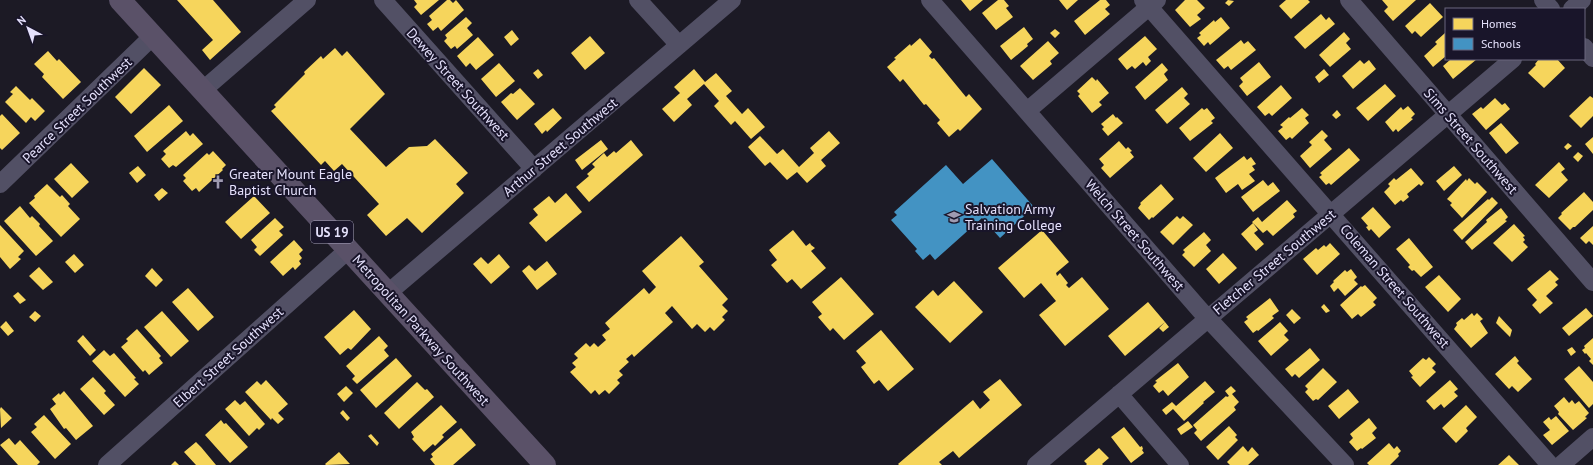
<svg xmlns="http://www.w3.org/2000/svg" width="1593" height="465" font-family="'PT Sans',sans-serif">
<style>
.homes{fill:#f6d55c}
.schools{fill:#4393c3}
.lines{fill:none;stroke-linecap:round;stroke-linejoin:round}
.minor{stroke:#525065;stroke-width:18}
.major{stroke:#5a5168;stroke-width:22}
.labels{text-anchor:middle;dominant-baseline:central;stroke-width:4;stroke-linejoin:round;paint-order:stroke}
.shield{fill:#19152a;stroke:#a8a4bd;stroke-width:1}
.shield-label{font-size:13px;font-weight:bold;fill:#e5e1fc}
.street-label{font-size:14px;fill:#e5e1fc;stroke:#19152a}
.poi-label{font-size:14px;fill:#e5e1fc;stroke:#19152a;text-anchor:start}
</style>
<rect width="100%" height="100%" fill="#1c1a25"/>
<path class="homes" d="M177 0H213L241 32 210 60 202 50 213 40Z
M414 0H439L421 15 414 7 417 4Z
M447 0H450L453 3 456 0 464 10 441 31 438 27 433 31 427 24 432 20 429 16Z
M961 0H983L970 11Z
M998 0H1004L1009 6 1006 8 1013 17 996 30 982 13Z
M1059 0H1078L1067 10Z
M1100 0H1106L1110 5 1105 9 1110 14 1085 35 1074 21Z
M1185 0H1197L1205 8 1197 15 1201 19 1190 27 1175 10Z
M1228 0 1234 1 1229 6 1225 3Z
M1286 0H1308L1310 2 1291 19 1279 6Z
M1382 0H1416L1393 21 1384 11 1388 7Z
M1430 3 1443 17 1421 37 1415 31 1412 34 1405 26Z
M1321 14 1326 20 1329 17 1335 24 1305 49 1294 37Z
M466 17 472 23 467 28 473 35 457 49 455 46 451 49 444 41 447 38 445 35Z
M1221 17 1230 28 1210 45 1208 42 1204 46 1197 38 1201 35 1199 33 1214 20 1215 22Z
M1024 27 1033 39 1027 44 1028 46 1011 60 1000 46Z
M1055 29 1060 33 1055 38 1050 33Z
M512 30 519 39 511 46 504 37Z
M1344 32 1350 39 1346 43 1351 49 1330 67 1319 55Z
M1445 33 1446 34V56L1433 67 1424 56 1437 44 1435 42Z
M590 36 605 53 585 70 571 53Z
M1145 36 1157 49 1148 57 1151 61 1146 66 1143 62 1135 69 1132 66 1127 70 1118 59Z
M478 37 494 55 476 70 470 63 466 67 457 56Z
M920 38 932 52 929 56 932 59 934 58 966 97 969 94 982 109 960 131 958 129 949 137 937 123 940 120 926 104 924 105 903 79 900 82 887 67 896 59 894 58 910 44 911 46Z
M1241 40 1244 44 1248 41 1256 50 1231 70 1228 66 1224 69 1216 60Z
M1048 41 1059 53 1050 61 1052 64 1033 80 1020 66Z
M335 48 342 56 347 51 385 94 350 129 386 167 409 147 427 146 435 139 468 173 456 184 464 193 422 233 407 218 386 236 367 215 379 204 342 164 334 171 325 161 321 165 271 111 276 107 274 105 305 74 304 72 321 56 323 59Z
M48 51 57 61 59 59 81 82 63 99 42 77 44 74 34 64Z
M1451 59H1477L1453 79 1443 66Z
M1539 59H1557L1565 68 1544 88 1528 73 1536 65 1535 64Z
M1360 60 1364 64 1369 60 1376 69 1353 89 1342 76Z
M1259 62 1271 77 1247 96 1239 86 1243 82 1240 78Z
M499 63 515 81 496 97 481 79Z
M1162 63 1168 70 1164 74 1168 80 1145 100 1135 87Z
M144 68 161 85 131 114 115 97Z
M538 69 543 75 538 79 533 73Z
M694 69 705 82 716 73 732 91 726 96 742 114 748 108 765 127 751 139 735 121 731 125 714 106 719 101 704 84 687 99 692 105 674 122 662 109 680 93 674 87Z
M1324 69 1329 75 1319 83 1315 77Z
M1092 77 1096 81 1097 79 1109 93 1099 102 1102 105 1092 113 1078 96 1080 94 1077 91Z
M1385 84 1396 96 1368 121 1356 108Z
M1281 85 1292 98 1272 116 1269 113 1265 116 1257 107Z
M16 86 30 100 32 98 45 111 35 121 31 117 26 123 5 102 13 94 10 92Z
M1182 87 1188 94 1184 98 1190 104 1167 124 1155 110Z
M520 88 535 104 517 120 501 102 511 93 513 94Z
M1590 96 1593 98V116L1581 128 1569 116Z
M1495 98 1502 105 1505 103 1510 109 1486 130 1472 114 1481 107 1483 109Z
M169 105 183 121 147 152 134 136Z
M1408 106 1415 114 1411 118 1413 119 1398 132 1396 129 1393 132 1385 122 1401 107 1403 110Z
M553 108 562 118 547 132 546 130 542 134 534 124Z
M1202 108 1204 110 1207 108 1215 118 1211 121 1213 123 1190 141 1179 128Z
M1302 108 1309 115 1305 118 1309 123 1292 139 1290 137 1286 140 1278 131 1283 127 1280 125 1289 117 1290 118Z
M1337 110 1341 115 1336 119 1332 115Z
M2 114 20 133 2 150 0 148V116Z
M1113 114 1116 118 1117 117 1123 123 1108 136 1102 129 1104 127 1101 124Z
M1501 123 1519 143 1506 154 1489 133Z
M1322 130 1328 136 1324 140 1332 149 1310 168 1300 156 1312 145 1309 142Z
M186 131 190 136 193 133 203 144 176 167 173 165 169 168 161 159 166 154 163 151Z
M829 131 840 143 821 160 826 166 807 183 797 172 787 180 770 162 765 166 748 147 760 136 777 154 783 149 799 167 814 153 810 148Z
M1220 133 1233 148 1206 172 1193 158Z
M1593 137V154L1585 144Z
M601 140 608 149 582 170 575 160Z
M631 140 643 155 589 202 576 187 589 176 587 174 595 167 592 164 604 153 607 157 614 151 616 153Z
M1119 141 1126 149 1128 147 1132 151 1130 152 1134 157 1110 178 1101 168 1104 165 1099 159Z
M1568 143 1572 146 1567 150 1564 147Z
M1349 148 1360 160 1331 185 1329 183 1326 185 1319 177 1322 175 1320 173Z
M213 151 226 165 222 169 223 170 199 192 196 188 192 191 183 181 186 178 183 175 207 153 209 155Z
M1578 152 1583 156 1578 162 1573 157Z
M1244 156 1247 160 1251 157 1256 164 1252 166 1255 170 1249 174 1255 181 1242 190 1238 184 1226 193 1215 178Z
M1559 162 1565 169 1561 172 1568 180 1549 198 1535 185Z
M71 163 89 182 72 198 54 179Z
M138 166 146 175 137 183 129 173Z
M1454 166 1462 175 1444 191 1436 181Z
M1411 168 1424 183 1421 186 1419 184 1407 194 1409 197 1403 202 1401 200 1395 205 1384 192 1390 186 1388 184 1394 178 1396 180Z
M1469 178 1475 184 1477 182 1487 192 1462 218 1450 205 1452 203 1447 199 1466 179 1467 181Z
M1263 180 1268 186 1273 182 1280 191 1253 212 1241 197Z
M47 184 60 197 62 195 70 204 68 206 80 219 61 237 29 203 35 198 34 196Z
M1161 184 1174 199 1153 218 1152 217 1149 220 1138 208 1141 204 1140 203Z
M162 188 168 193 159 201 154 195Z
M1584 192 1593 202V210L1575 227H1573L1570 230 1558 218 1562 214 1561 213Z
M566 193 582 212 546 242 529 223 538 215 533 209 549 196 555 203Z
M254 196 270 213 241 239 225 222Z
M1492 197 1498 203 1462 240 1453 230 1488 199 1489 200Z
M1287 200 1297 211 1293 214 1295 217 1273 236 1267 230 1263 233 1252 222 1258 217 1262 222Z
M20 206 30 218 32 216 40 224 39 226 53 241 36 256 4 221Z
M1373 207 1391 227 1379 238 1371 229 1369 231 1366 227 1368 226 1361 218Z
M1501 208 1508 217 1505 220 1507 221 1472 250 1465 242 1487 222 1486 220Z
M1177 216 1180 219 1183 216 1193 225 1173 245 1160 232Z
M275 218 284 227 279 231 283 235 260 256 254 250 257 247 251 240Z
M1253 223 1258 230 1254 233 1264 244 1256 251 1241 234Z
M1514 224 1525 236 1523 237 1525 240 1523 242 1528 247 1512 262 1493 243Z
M0 225 24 251 18 257 21 259 10 269 0 257Z
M1593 226V245L1589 241 1586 244 1580 238Z
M793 230 806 246 810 243 811 245 815 248 811 251 826 268 801 289 792 279 787 283 771 265 777 260 769 250Z
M1042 230 1069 262 1056 273 1057 276 1060 273 1068 283 1066 285 1069 288 1082 277 1109 309 1065 346 1039 315 1056 301 1041 283 1024 298 998 268Z
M1204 232 1211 240 1206 245 1211 251 1194 267 1182 255 1185 252 1183 250Z
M681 236 704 262 699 266 728 299 722 305 728 311 722 317 725 320 714 331 710 327 705 332 697 324 692 329 672 306 665 313 673 322 634 357 632 354 626 359 629 362 619 371 623 375 617 380 620 383 609 394 605 390 599 395 595 390 591 394 570 372 576 367 572 363 578 358 574 354 586 343 590 347 594 343 598 347 606 340 602 335 610 329 605 323 644 288 649 294 656 287 642 271Z
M1409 238 1433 267 1421 277 1414 270 1412 271 1408 267 1410 265 1396 249Z
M294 240 303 250 299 254 302 258 299 261 301 264 295 270 293 267 283 276 270 262Z
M1330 243 1340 254 1317 275 1303 259 1316 248 1318 250 1324 245 1326 247Z
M1223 253 1237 268 1219 284 1206 269Z
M74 254 84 265 75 273 65 262Z
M499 254 510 267 491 284 473 264 481 257 488 264Z
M547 261 557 274 537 290 522 271 529 265 535 271Z
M39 267 53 282 43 290 29 276Z
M152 268 163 280 156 287 145 276Z
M1351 269 1357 277 1354 280 1358 284 1345 296 1338 288 1334 292 1330 286 1334 282 1333 281 1345 270 1347 272Z
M1550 270 1559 279 1555 282 1558 285 1546 296 1553 303 1540 314 1532 305 1537 300 1527 289Z
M1439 275 1461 299 1448 312 1425 287Z
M841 277 874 314 844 340 833 328 830 331 818 317 822 314 812 302Z
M954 281 983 312 950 343 915 307 933 290 938 296Z
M1365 285 1377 298 1373 302 1376 305 1361 317 1358 314 1352 319 1340 305 1361 286 1362 287Z
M188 288 214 317 198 331 172 302Z
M18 292 26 300 20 304 13 296Z
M1270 298 1279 311 1272 316 1274 318 1258 331 1257 330 1253 333 1244 322 1248 319 1246 317Z
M1148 302 1165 322 1125 356 1108 336Z
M1324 304 1330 311 1326 313 1321 307Z
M1586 308 1593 316 1569 336 1562 328Z
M1292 309 1301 318 1294 324 1286 315Z
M354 310 371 329 351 350 348 348 340 355 324 337Z
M35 311 41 316 35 322 29 317Z
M162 311 189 341 171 357 144 327Z
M1472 313 1474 316 1477 313 1483 319 1480 321 1488 333 1471 348 1454 329 1457 325 1456 323 1462 318 1464 320Z
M1499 316 1512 330 1510 337 1496 323Z
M6 321 14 331 8 336 0 327Z
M1165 322 1169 327 1163 332 1159 328Z
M1280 322 1288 331 1284 335 1289 340 1271 356 1258 341Z
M137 329 161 356 159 358 163 363 149 375 145 370 143 372 121 347 128 341 126 339Z
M881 330 914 369 888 391 879 380 874 384 861 367 866 363 856 351Z
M83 335 96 350 90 356 77 341Z
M379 336 388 346 384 350 389 356 357 384 352 379 355 376 346 366Z
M1593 338V365L1589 361 1591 359 1586 353 1585 354 1582 350 1585 348 1584 346Z
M1572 347 1576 352 1571 356 1567 350Z
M1310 348 1320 360 1299 378 1295 374 1292 377 1285 369Z
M104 350 110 356 114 353 136 378 134 379 139 384 125 397 92 361Z
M1515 356 1519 361 1517 363 1532 379 1518 392 1512 386 1509 389 1495 374Z
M1429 357 1436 364 1432 368 1436 372 1420 387 1411 377 1413 376 1409 371 1423 358 1426 360Z
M396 358 412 376 376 408 360 390Z
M1178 363 1189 377 1168 396 1163 390 1159 393 1153 386 1157 382 1155 381Z
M1579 366 1593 382V404L1589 408 1564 379Z
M1323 368 1337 382 1318 400 1316 399 1313 401 1305 392 1308 389 1305 386Z
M93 377 106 391 104 393 115 405 104 415 80 389Z
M1000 379 1022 405 959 458 953 451 939 462 942 465H899L898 464 973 400 980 409 990 400 983 392Z
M266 380 288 404 278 413 284 419 278 424 272 418 271 420 245 392 257 381 261 385Z
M1450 380 1458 389 1454 392 1458 396 1444 408 1441 404 1434 410 1426 401Z
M1205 381 1215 392 1203 402 1204 403 1184 421 1173 409 1166 415 1162 410 1172 402 1176 406Z
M417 382 425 390 427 389 434 397 399 429 384 413Z
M346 386 353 393 344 402 337 394Z
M1231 386 1236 391 1232 394 1239 402 1234 407 1236 410 1201 441 1194 433 1197 430 1193 425 1226 396 1227 397 1229 396 1225 391Z
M1348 389 1359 402 1339 419 1328 406Z
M64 391 93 426 76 440 66 428 64 429 50 409 56 404 52 399 59 393 60 395Z
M1564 397 1569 403 1572 400 1575 404 1579 401 1589 413 1585 417 1587 418 1573 430 1558 414 1559 412 1554 406Z
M235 400 240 405 245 401 265 424 259 430 257 428 249 436 225 409Z
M441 405 457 422 442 435 444 437 435 446 433 444 424 452 412 439 414 437 411 432Z
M1466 405 1477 417 1466 428 1468 431 1456 443 1442 428Z
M1 407 12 418 1 428 0 409Z
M343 410 350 418 347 421 340 413Z
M44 415 71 444 55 459 31 432 37 427 34 424Z
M1556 416 1569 431 1552 445 1543 435 1550 430 1543 422 1549 417 1551 420Z
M1369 418 1377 428 1372 433 1376 438 1362 449 1361 448 1357 451 1349 442 1353 438 1350 434Z
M221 420 224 424 226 423 248 447 230 463 205 435Z
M1188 421 1193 427 1181 435 1177 429Z
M1229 426 1237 435 1235 437 1238 440 1218 460 1206 447Z
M1124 427 1140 447 1142 446 1143 449 1142 450 1144 453 1131 463 1111 437Z
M461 428 476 445 453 465H435L430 459 433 457 431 454Z
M371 434 379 443 377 446 368 436Z
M9 438 15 445 20 440 40 462 37 465H18L0 445Z
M196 442 201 447 216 465H196L184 452Z
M1389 443 1394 449 1397 446 1401 451 1398 454 1399 456 1390 465H1369L1367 463Z
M1243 446 1248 452 1252 447 1259 455 1248 465H1230L1227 462Z
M1099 448 1109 458 1102 464 1103 465H1086L1087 464 1084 461Z
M339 452 350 464 326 465 325 464Z
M1509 455 1519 465H1498Z
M175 461 179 465H171Z"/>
<path class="schools" d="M992 159 1034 207 1000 238 982 218 935 260 930 254 923 260 915 251 917 249 891 220 897 215 894 212 946 165 963 184Z"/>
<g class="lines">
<path class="minor" d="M383 0 534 169
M638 0 679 45
M930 0 1200 310 1345 465
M1143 0 1550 465
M1349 0 1593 282
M1543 0 1551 9
M1572 9 1582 0
M1584 47 1593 58
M203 90 307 0
M1027 111 1157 0
M0 184 153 36
M388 293 732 0
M1119 394 1180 465
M107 465 348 250
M1036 465 1513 59
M1561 465 1593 437"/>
<path class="major" d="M120 0 545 465"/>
</g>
<defs>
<g id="church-bare" transform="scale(1.08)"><path d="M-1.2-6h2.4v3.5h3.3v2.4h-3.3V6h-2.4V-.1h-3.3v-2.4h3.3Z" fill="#9f9bb1" stroke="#19152a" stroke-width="2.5" paint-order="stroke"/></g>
<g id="university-bare" transform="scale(1.08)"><path d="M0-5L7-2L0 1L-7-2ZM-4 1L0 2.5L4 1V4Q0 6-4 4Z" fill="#9f9bb1" stroke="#19152a" stroke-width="2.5" paint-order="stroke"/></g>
</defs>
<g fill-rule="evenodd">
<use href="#church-bare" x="218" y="182"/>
<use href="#university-bare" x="954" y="217"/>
</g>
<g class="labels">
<rect class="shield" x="311" y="221" width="42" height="22" rx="3"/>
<g class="shield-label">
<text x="332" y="232">US 19</text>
</g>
<g class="street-label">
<text transform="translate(458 84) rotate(48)">Dewey Street Southwest</text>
<text transform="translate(77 110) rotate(-44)">Pearce Street Southwest</text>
<text transform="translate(1471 141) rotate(49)">Sims Street Southwest</text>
<text transform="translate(560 147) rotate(-40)">Arthur Street Southwest</text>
<text transform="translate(1135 235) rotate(49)">Welch Street Southwest</text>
<text transform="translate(1274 262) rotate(-40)">Fletcher Street Southwest</text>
<text transform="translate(1395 286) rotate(49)">Coleman Street Southwest</text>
<text transform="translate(421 330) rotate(48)">Metropolitan Parkway Southwest</text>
<text transform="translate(228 357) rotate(-42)">Elbert Street Southwest</text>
</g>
<g class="poi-label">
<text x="229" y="174">Greater Mount Eagle<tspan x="229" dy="16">Baptist Church</tspan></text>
<text x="965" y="209">Salvation Army<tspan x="965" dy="16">Training College</tspan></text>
</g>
</g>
<rect x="1445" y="8" width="140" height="52" fill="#19152a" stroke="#6b677e"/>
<rect x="1453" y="18" width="20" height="12" fill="#f6d55c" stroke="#6b677e"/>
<text x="1481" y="28" font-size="12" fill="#e5e1fc">Homes</text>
<rect x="1453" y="38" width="20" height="12" fill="#4393c3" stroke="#6b677e"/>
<text x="1481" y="48" font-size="12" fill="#e5e1fc">Schools</text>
<g transform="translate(28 28) rotate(319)" stroke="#19152a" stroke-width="3" paint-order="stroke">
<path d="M0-3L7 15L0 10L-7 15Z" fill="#e5e1fc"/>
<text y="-6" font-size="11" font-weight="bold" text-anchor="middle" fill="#e5e1fc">N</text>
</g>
</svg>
